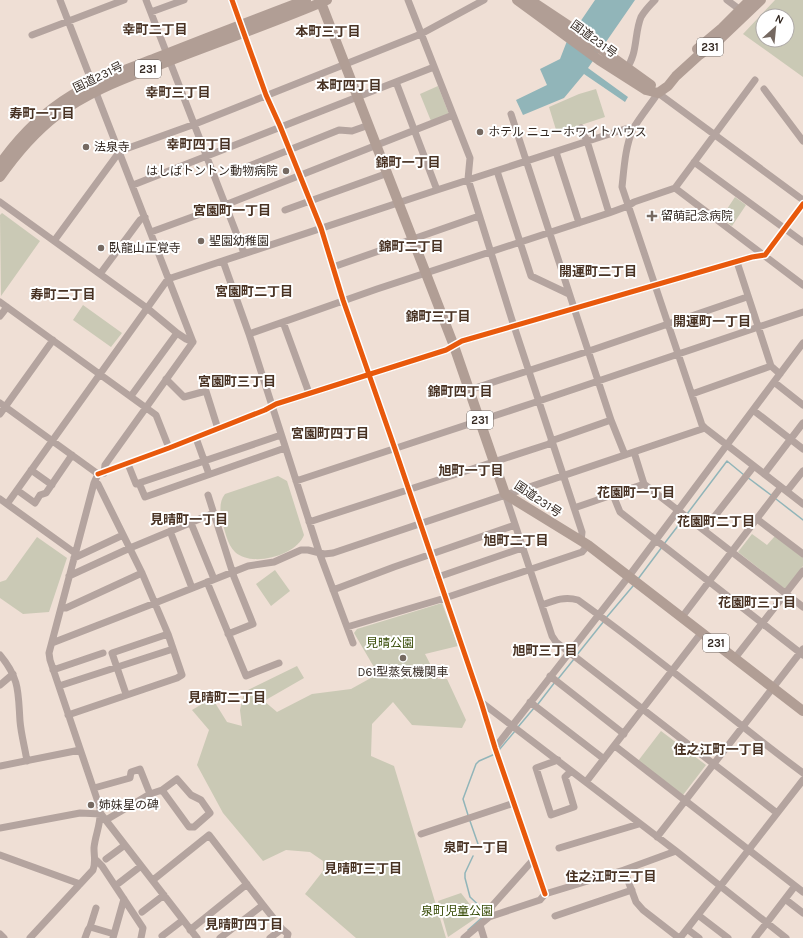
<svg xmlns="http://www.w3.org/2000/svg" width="803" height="938" font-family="Karla,'Noto Sans JP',sans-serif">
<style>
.green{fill:#cac9b5;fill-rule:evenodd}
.water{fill:#91b5b9}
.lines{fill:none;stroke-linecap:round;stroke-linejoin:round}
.stream{stroke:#91b5b9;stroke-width:1.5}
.minor{stroke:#b4a49f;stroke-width:7}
.highway{stroke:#b19e95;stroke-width:10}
.cycleway-casing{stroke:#fff;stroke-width:8}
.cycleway{stroke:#e8590c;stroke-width:5}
.poi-dot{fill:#756961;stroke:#fff;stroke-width:1.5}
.labels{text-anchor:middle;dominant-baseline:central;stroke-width:4;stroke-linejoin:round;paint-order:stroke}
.shield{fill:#fff;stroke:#716964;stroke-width:1}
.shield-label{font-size:11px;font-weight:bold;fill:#342922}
.street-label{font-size:12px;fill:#342922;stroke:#fff}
.poi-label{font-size:12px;fill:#342922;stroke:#fff;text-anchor:start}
.park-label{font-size:12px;fill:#364a05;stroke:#fff}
.neighbourhood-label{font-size:13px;font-weight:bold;fill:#483223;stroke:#fff}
</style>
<rect width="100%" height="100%" fill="#efdfd5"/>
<path class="green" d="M775 0H803V77L743 34ZM763 16H787V40H763Z
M438 86 449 114 431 121 420 94Z
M596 89 605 117 557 133 549 107 579 94Z
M735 197 746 205 732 226 721 218Z
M2 213 40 241 1 296 0 215Z
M83 305 122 333 111 347 73 320Z
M278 476 287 481 304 535C297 555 252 568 235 552 227 544 225 531 222 521 220 512 219 501 225 494Z
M752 534 767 545 775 536 803 558V566L785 589 738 552Z
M37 537 67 558 49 612 23 614 0 598V582L6 580Z
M275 570 290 591 271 606 256 584Z
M442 603 458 646 425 654 438 679H447L466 720 462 728 412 725 393 702 372 724 371 756 394 766 446 938H356L305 894 323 871V861L310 852 286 850 263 861 223 813 197 765 209 730 192 710 212 698 227 722 242 726 240 710 244 692 297 666 304 678 264 701 277 712 312 694 351 689 378 674 354 633 357 629Z
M661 731 706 765 683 795 638 761Z
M461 893 479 916 448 937 438 901Z"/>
<path class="water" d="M595 0H635L588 68 628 97 625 102 584 74 564 98 523 115 516 100 547 85 540 69 560 59 567 41Z"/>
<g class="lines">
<path class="stream" d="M747 477 771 495
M776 499 803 520
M687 514 727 461 744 475
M664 544 684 518
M638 579 662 547
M606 618 633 586
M576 656 604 621
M558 679 574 659
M538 704 555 682
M518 727 534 708
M499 750 515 731
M468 815 463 799 476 764 479 761 495 754
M470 821 478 844
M468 930 485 915 486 912 470 897 465 878V873L473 856"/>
<path class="minor" d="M60 0 193 342 105 465 104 473
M146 0 244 253
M232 0 266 95 280 126 321 228 343 300 395 449 481 702 495 748 545 894
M408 0 470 158 468 179 512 320 582 532 581 541
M727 0 743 12
M151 12 184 0
M32 35 124 0
M626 69C638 54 634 34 641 17 645 10 650 5 655 0
M396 82 437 190
M764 89 803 141
M511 114 576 314 611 420 625 455
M581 128 587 141 609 213
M556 152 579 223
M694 162 803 242
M244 168 339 130 352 131 369 125
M497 171 531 276 569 294
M133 185 434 67
M675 188 755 80
M803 200 658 93C650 105 640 117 633 129 625 147 624 169 622 187L702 425 705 428 803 504
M0 202 147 308 177 333 131 396
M285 210 388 173
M151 232 225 205 453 115
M54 241 120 151 195 124 421 34 484 0
M223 261 249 334 319 552 353 643
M737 262 771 366 780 374
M333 267 479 216
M100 274 140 220 145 217
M0 302 156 415 169 448
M0 316 7 307
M283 322 309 393
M177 333 186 339 193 342
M249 334 377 289 609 213 628 206 634 202 675 188 803 285
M166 379 184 397 206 391 218 429
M774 382 803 405
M469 390 589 351 747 297
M692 394 771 366
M0 403 98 474
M753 410 803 449
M0 414 53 340
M196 438 209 474
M551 441 611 420
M634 452 644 484 803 607
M128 464 136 484 281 435
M31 470 52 485
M98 474 169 448 265 410 276 404 446 350 462 341 752 257 765 255 803 204
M764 474 803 423
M296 481 533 403 803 312
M139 483 145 497 285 448
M17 490 35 503 40 495 46 493 72 455
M787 491 803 471
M505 494 552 636 556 642 777 813
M208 495 234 577 253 624 228 634
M613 495 620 512 803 655
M0 499 75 553
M7 504 168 279 437 190 625 129H633
M574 508 644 484
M757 519 803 554
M309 522 552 443
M191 523 214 579
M704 530 754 466
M170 531 192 588
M74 558 123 535
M69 576 130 548 214 513
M438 577 522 548
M207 582 246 676 279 663
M333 590 394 567 515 525
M542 605C555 600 565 596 578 600 655 655 727 716 803 773
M61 608H66L142 573
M682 617 781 487
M347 627 445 598 582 552 588 545
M52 643 155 603 248 566 274 562 301 550H308L324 554 333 553 705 428
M0 655C20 679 18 692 20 721 21 734 25 748 27 761
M735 658 803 571
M53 670 103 653
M550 676 624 734
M0 685 13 674
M59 686 173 649
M126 694 112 653 168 634
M481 702 676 851 786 938
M530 702 604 759
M68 715 177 678 182 675 168 634 142 573 98 484 94 483
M615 746 803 892
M495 748 629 576 803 343
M558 760 536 768 551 815 574 807 565 777 571 771
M0 766 80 750
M586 782 702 632
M94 788 130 778 131 772 140 769 150 794
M106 820 150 794 162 790 177 779 191 795 201 800 210 813 194 827H189L162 790
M0 828 80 813 101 814 197 938
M421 834 514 803
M657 837 803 649
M559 848 639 824
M0 855 80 884
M106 859 125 845
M96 860 102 866 143 928 141 938
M624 870 636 902 643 910 679 938
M153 880 209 835 263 905 282 929 288 934 287 938
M119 883 141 866
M785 899 803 913
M142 912 164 895
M698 915 728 938
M555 916 632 890
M489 917 540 900 545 894 624 870 676 851
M480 925 484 938
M90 927 96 908
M687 929 699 938
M190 930 247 884
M0 934 4 938
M162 936 183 920
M30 938 93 870C96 862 94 857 94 848 95 835 102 822 100 808L50 660 49 653 94 483 98 474
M85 938 88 930 90 927 114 934
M113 938 124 899
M220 938 263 905
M270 938 282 929
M464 938 489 917 492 906 533 860
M680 938 803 780
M755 938 795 886"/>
<path class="highway" d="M320 0 454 346 505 494 588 545 803 711
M517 0 599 60 646 90 658 93
M530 0 569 26 651 85
M697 49 722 28 750 0
M658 93 668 86 676 76 698 56 717 42 761 0
M0 164C19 137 44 112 72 95 98 79 128 69 156 58 206 38 256 19 306 0
M0 177C16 154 35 132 57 115 85 94 117 81 149 69 208 45 269 25 327 0"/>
<g class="cycleway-casing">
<path id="cycleway" d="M232 0 266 95 280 126 321 228 343 300 395 449 481 702 495 748 545 894
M98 474 169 448 265 410 276 404 446 350 462 341 752 257 765 255 803 204"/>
</g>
<use href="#cycleway" class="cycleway"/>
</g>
<g class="poi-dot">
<circle cx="480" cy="132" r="4"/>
<circle cx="86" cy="147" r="4"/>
<circle cx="286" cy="171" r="4"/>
<path d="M650 210h4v4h4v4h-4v4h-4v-4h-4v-4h4z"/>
<circle cx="201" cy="241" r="4"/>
<circle cx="101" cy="248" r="4"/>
<circle cx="403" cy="658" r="4"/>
<circle cx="91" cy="805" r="4"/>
</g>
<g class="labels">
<g class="shield">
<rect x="697" y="38" width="26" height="18" rx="3"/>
<rect x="135" y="60" width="26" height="18" rx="3"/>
<rect x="467" y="411" width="26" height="18" rx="3"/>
<rect x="703" y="634" width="26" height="18" rx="3"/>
</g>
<g class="shield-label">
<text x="710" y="47">231</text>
<text x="148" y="69">231</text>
<text x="480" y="420">231</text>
<text x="716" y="643">231</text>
</g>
<g class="street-label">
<text transform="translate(594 39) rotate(36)">国道231号</text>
<text transform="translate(98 77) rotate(-26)">国道231号</text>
<text transform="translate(538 499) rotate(34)">国道231号</text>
</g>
<g class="poi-label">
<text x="488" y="132">ホテル ニューホワイトハウス</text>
<text x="94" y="147">法泉寺</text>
<text x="278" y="171" text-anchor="end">はしばトントン動物病院</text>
<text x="661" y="216">留萌記念病院</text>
<text x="209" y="241">聖園幼稚園</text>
<text x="109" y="248">臥龍山正覚寺</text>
<text x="403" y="672" text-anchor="middle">D61型蒸気機関車</text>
<text x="99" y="805">姉妹星の碑</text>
</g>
<g class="park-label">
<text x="390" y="643">見晴公園</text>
<text x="457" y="911">泉町児童公園</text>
</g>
<g class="neighbourhood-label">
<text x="155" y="29">幸町二丁目</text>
<text x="328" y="31">本町三丁目</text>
<text x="349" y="85">本町四丁目</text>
<text x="178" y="92">幸町三丁目</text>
<text x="42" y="113">寿町一丁目</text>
<text x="199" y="144">幸町四丁目</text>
<text x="408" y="162">錦町一丁目</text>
<text x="232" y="210">宮園町一丁目</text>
<text x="411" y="246">錦町二丁目</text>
<text x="598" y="271">開運町二丁目</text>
<text x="254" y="291">宮園町二丁目</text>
<text x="63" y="294">寿町二丁目</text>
<text x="438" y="316">錦町三丁目</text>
<text x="712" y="321">開運町一丁目</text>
<text x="237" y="381">宮園町三丁目</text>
<text x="460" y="391">錦町四丁目</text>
<text x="330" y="433">宮園町四丁目</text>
<text x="471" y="470">旭町一丁目</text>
<text x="636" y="492">花園町一丁目</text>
<text x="189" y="519">見晴町一丁目</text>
<text x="716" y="521">花園町二丁目</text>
<text x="516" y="540">旭町二丁目</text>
<text x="757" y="602">花園町三丁目</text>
<text x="545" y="650">旭町三丁目</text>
<text x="227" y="697">見晴町二丁目</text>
<text x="719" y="749">住之江町一丁目</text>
<text x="476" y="847">泉町一丁目</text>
<text x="363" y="868">見晴町三丁目</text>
<text x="611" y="876">住之江町三丁目</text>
<text x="244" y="924">見晴町四丁目</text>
</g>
</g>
<g transform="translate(775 28) rotate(27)"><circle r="19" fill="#ffffff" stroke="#aea9a7"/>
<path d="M0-3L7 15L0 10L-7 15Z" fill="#756961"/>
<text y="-6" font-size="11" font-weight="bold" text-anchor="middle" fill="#342922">N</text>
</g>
</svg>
